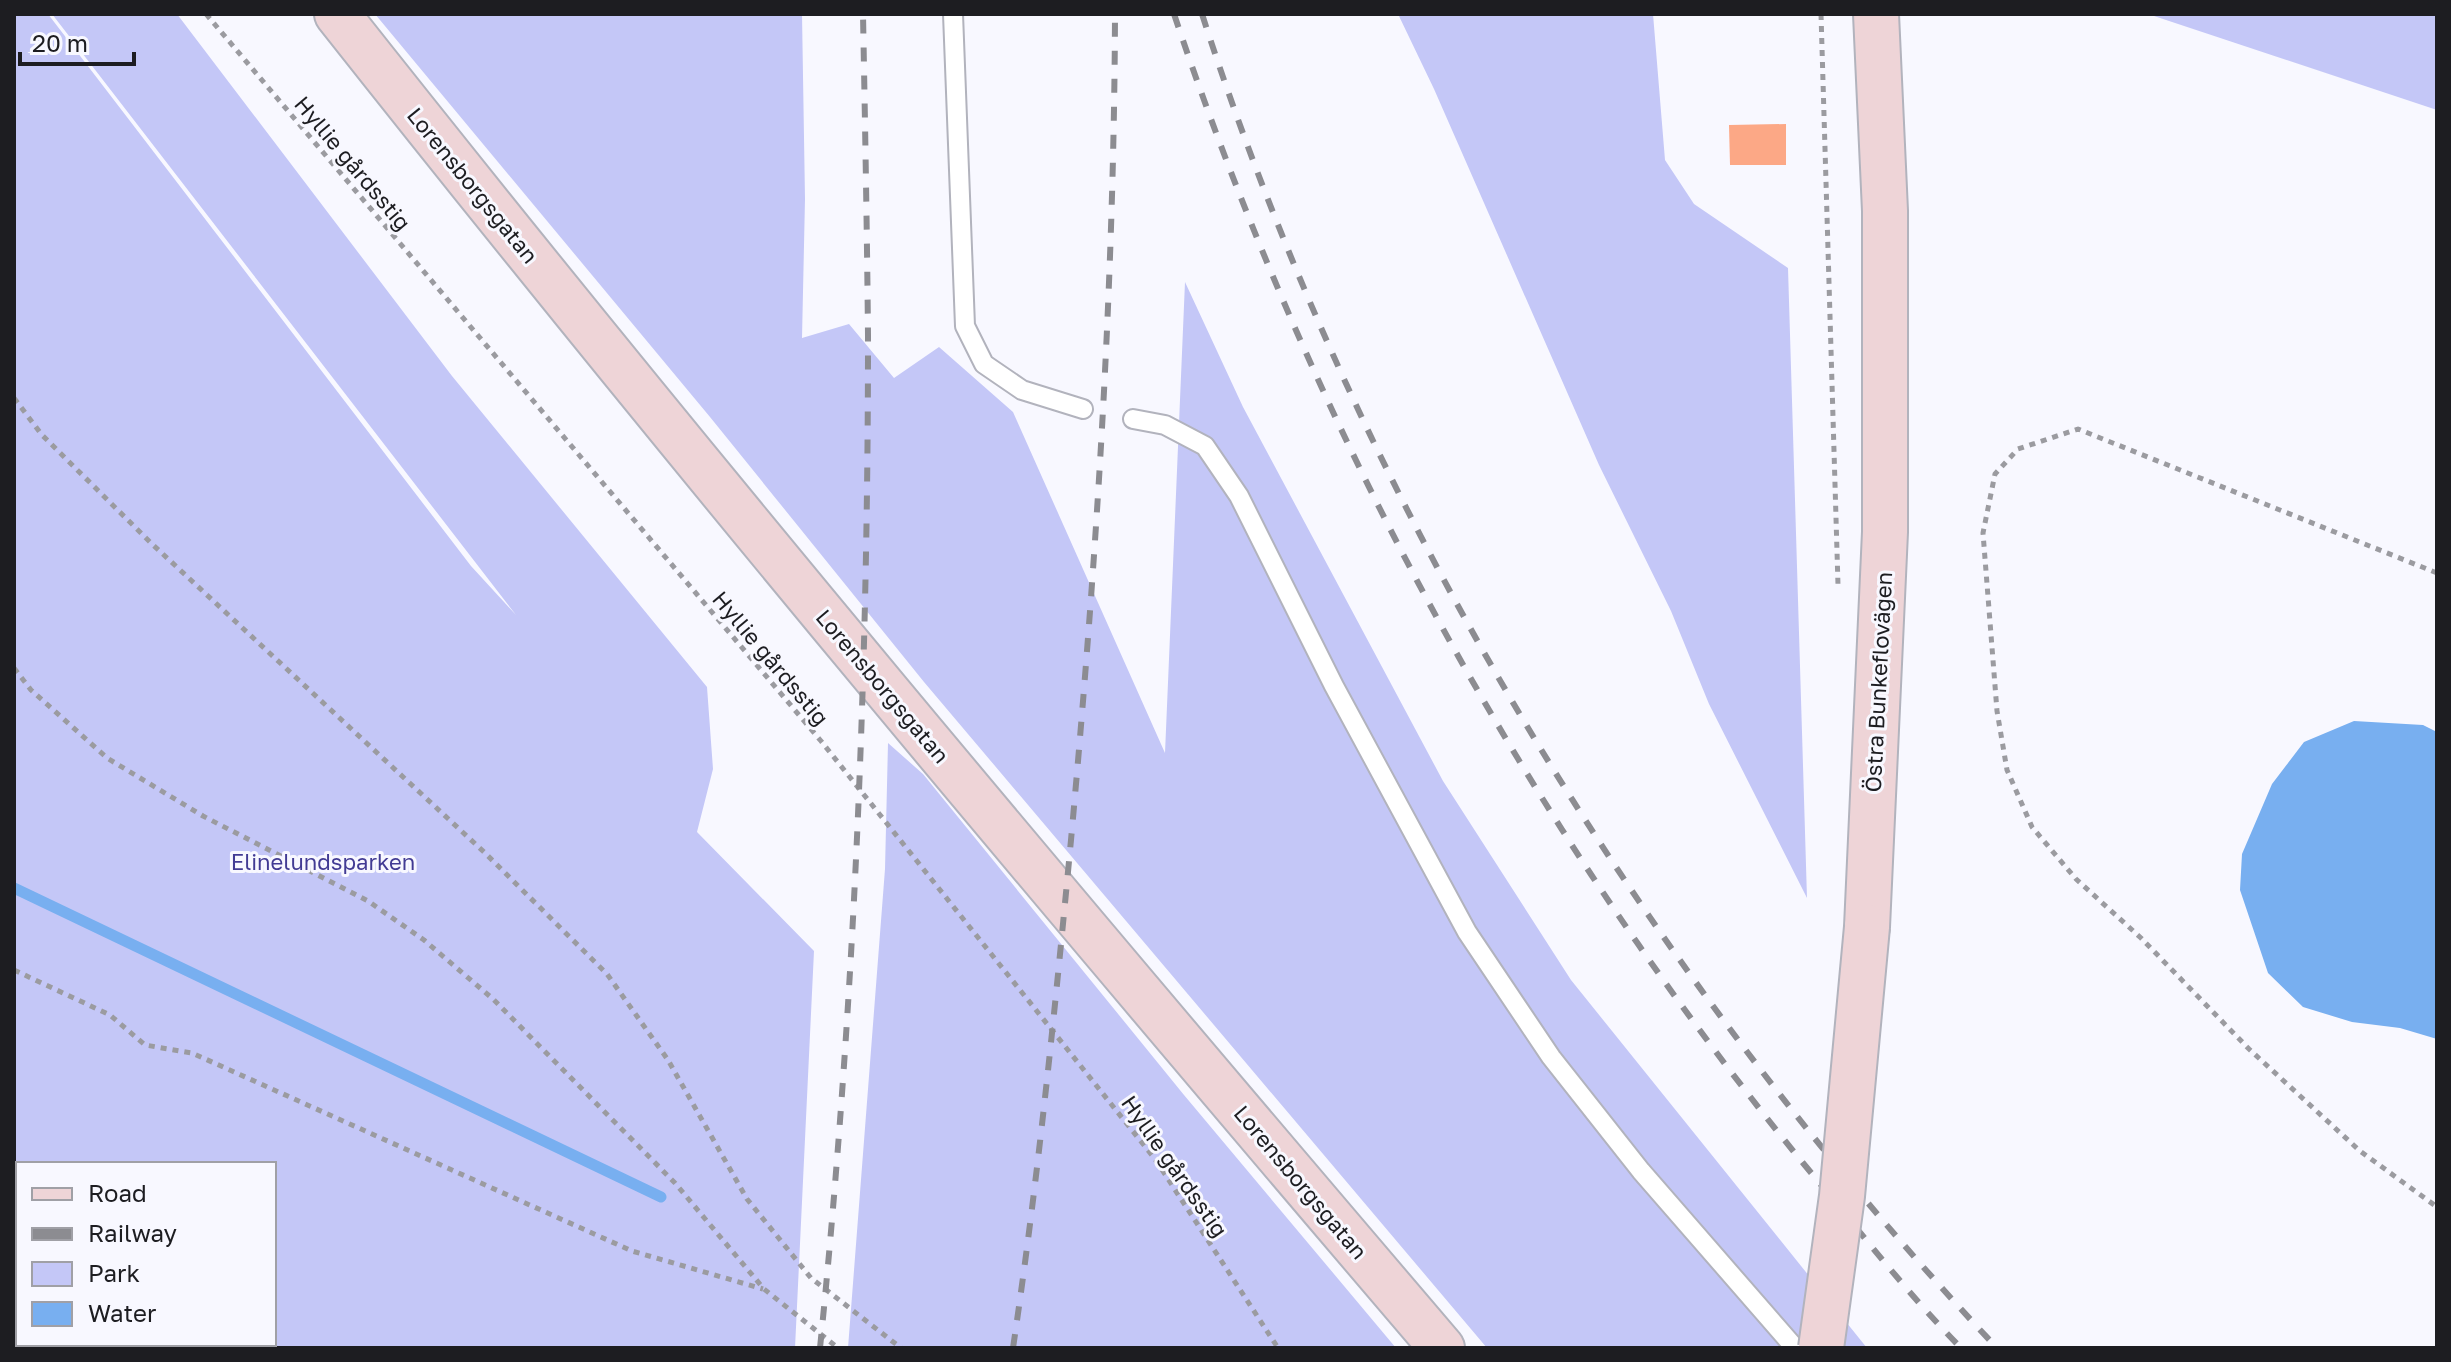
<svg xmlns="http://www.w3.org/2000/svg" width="2451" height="1362" font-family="'Golos Text',sans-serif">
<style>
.green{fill:#c4c7f7;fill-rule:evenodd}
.water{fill:#78aff0}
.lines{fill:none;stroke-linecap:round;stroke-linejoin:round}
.stream{stroke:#78aff0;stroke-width:11}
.building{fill:#fca886}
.lane-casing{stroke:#b2b3bd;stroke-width:22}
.secondary-casing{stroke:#b2b3bd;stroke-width:48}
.path{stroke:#9b9ba0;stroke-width:5;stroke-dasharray:6 6;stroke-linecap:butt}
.lane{stroke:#fff;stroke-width:18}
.secondary{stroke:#eed4d7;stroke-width:44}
.rail{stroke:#8c8c91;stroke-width:6;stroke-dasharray:14 14;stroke-linecap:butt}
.secondary-bridge-casing{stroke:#b2b3bd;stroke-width:48;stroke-linecap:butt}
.secondary-bridge{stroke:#eed4d7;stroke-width:44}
.labels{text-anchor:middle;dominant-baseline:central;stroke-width:6;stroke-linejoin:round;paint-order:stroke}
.street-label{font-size:22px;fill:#1d1d21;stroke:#f8f8ff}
.park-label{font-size:22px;fill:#423b94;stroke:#f8f8ff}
</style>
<rect width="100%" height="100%" fill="#f8f8ff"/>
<path class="green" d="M14 14H48L471 566 516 615 52 14H177L452 376 707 687 713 769 697 832 814 951 795 1348H14ZM274 1164V1344H18V1164Z
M375 14H802L805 199 802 338 849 324 894 378 939 347 1013 412 1165 753 1185 282 1243 407 1443 781 1571 980 1867 1348H1487L924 682 710 417Z
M1398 14H1653L1665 160 1694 204 1788 268 1807 898 1709 704 1671 611 1599 465 1434 89Z
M2148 14H2437V110Z
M888 743 923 774 1184 1095 1396 1348H848L885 869Z"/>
<path class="water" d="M2354 721 2423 725 2437 732V1039L2400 1028 2352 1022 2303 1007 2268 973 2240 890 2242 854 2272 784 2304 742Z"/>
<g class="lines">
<path class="stream" d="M14 888 661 1197"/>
</g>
<path class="building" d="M1786 124V165H1730L1729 125Z"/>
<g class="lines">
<g class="lane-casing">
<path id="lane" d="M953 14 965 326 984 364 1022 390 1083 409
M1133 419 1165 425 1205 446 1239 496 1334 686 1467 932 1551 1057 1641 1171 1795 1348"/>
</g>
<g class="secondary-casing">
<path id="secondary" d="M337 14C695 467 1067 909 1442 1348
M1867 927 1885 532V211L1876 14"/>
</g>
<path class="path" d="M206 14 821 741 1155 1159 1278 1348
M1821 14 1838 585
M14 398 42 435 152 544 484 852 607 974 668 1060 747 1199 811 1278 901 1348
M2437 573 2078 429 2018 449 1995 474 1983 533 1997 711 2007 770 2032 827 2076 879 2141 938 2249 1049 2360 1151 2437 1207
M14 668 31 690 107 758 203 816 368 901 424 940 493 999 675 1183 764 1289 838 1348
M14 970 110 1015 145 1045 192 1053 632 1251 763 1289
M14 1308 18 1310
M89 1344 97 1348"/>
<use href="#lane" class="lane"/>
<use href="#secondary" class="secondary"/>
<path class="rail" d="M1174 14C1314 431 1525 823 1803 1163 1855 1225 1904 1290 1961 1348
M1202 14C1361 508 1642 970 1997 1348
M820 1348C854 1012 868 674 868 336 867 229 865 121 863 14
M1013 1348C1038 1179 1055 1010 1071 840 1096 566 1114 290 1115 14"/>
<g class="secondary-bridge-casing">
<path id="secondary-bridge" d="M1821 1348 1842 1196 1867 927"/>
</g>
<use href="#secondary-bridge" class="secondary-bridge"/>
</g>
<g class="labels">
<g class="street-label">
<text transform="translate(353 163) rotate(50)">Hyllie gårdsstig</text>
<text transform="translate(473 185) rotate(51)">Lorensborgsgatan</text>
<text transform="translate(771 658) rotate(50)">Hyllie gårdsstig</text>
<text transform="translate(1878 682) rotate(-87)">Östra Bunkeflovägen</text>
<text transform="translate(883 686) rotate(50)">Lorensborgsgatan</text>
<text transform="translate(1175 1166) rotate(55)">Hyllie gårdsstig</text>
<text transform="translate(1301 1182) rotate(50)">Lorensborgsgatan</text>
</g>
<g class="park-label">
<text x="323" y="861">Elinelundsparken</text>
</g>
</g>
<rect width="2451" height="1362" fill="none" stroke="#1d1d21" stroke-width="32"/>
<rect x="16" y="1162" width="260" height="184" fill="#f8f8ff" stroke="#a0a0a6" stroke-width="2"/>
<rect x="32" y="1188" width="40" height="12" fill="#eed4d7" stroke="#a0a0a6" stroke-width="2"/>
<text x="88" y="1202" font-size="24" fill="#1d1d21">Road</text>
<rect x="32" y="1228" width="40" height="12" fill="#8c8c91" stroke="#a0a0a6" stroke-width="2"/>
<text x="88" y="1242" font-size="24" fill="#1d1d21">Railway</text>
<rect x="32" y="1262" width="40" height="24" fill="#c4c7f7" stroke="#a0a0a6" stroke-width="2"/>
<text x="88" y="1282" font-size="24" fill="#1d1d21">Park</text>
<rect x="32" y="1302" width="40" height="24" fill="#78aff0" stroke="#a0a0a6" stroke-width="2"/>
<text x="88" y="1322" font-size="24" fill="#1d1d21">Water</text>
<path d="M20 52v12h114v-12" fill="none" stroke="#1d1d21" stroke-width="4"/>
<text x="32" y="52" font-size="24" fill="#1d1d21" stroke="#f8f8ff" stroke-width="6" paint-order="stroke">20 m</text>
</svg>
